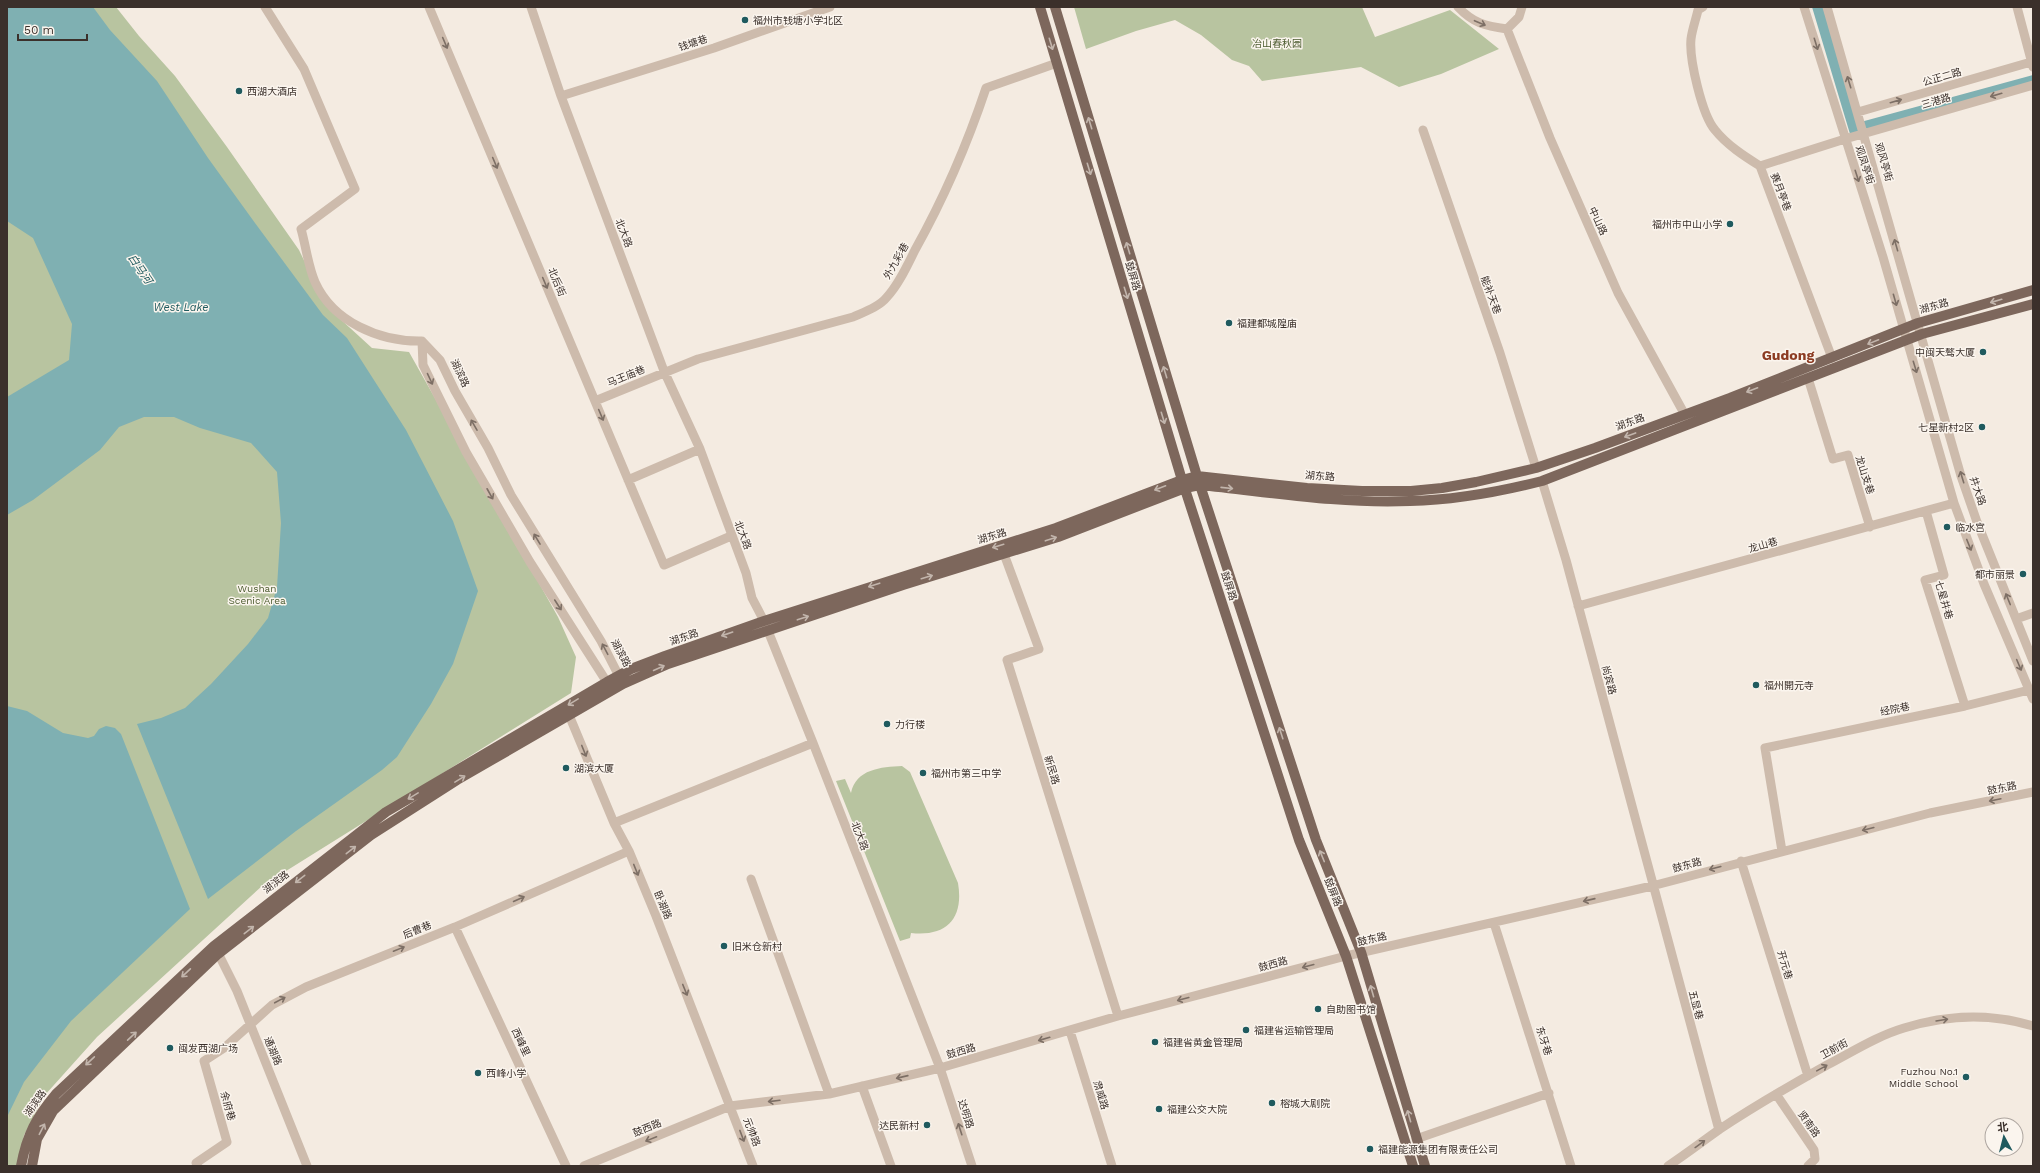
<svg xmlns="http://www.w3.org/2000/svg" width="2040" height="1173" font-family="'Work Sans','Noto Sans SC',sans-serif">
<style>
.green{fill:#b8c4a0}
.water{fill:#7fb0b2}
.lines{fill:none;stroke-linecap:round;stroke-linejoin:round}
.minor{stroke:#cdbbac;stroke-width:9}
.major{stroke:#7d675c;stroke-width:10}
.oneway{stroke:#7d6f65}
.oneway2{stroke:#c2b5ac}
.poi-dot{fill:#1f5a5e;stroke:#fbf5ee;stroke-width:1.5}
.labels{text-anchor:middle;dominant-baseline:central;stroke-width:3;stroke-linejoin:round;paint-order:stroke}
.poi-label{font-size:10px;fill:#3b302b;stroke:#fbf5ee;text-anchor:start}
.street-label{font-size:10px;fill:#3b302b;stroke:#fbf5ee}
.park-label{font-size:10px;fill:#4a5a2e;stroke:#fbf5ee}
.water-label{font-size:11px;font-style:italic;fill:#1f5a5e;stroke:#fbf5ee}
.district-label{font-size:14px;font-weight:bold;fill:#8c3b22;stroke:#fbf5ee}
</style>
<rect width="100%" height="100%" fill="#f4ebe1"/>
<path class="green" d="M7 7H116L139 36 175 76 227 147 299 250 326 306 372 348 409 352 558 617 576 657 571 693 262 886 97 1037 45 1095 24 1135 19 1166H7Z
M1074 7H1362L1375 37 1450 10 1499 49 1441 74 1399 87 1361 67 1262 81 1249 66 1232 60 1201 35 1175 20 1136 31 1086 49Z
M902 766 910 772 958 883C964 918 947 937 911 933L910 938 900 941 836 781 845 779 851 793C856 769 881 767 902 766Z"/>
<path class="water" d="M7 7H93L110 30 157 81 208 158 255 223 323 315 347 338 406 430 453 521 478 591 453 664 431 704 397 757 382 770 296 831 208 899 137 724 161 718 185 708 211 684 248 644 268 618 277 587 281 523 277 472 251 443 200 428 174 417H144L119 427 100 450 33 500 7 515V397L69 360 72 324 33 238 7 221Z
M1812 7H1823L1857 123 2033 75V83L1850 134Z
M7 706 27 711 63 733 88 738 94 736 99 729 106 726 115 728 121 734 190 909 71 1021 24 1082 7 1117Z"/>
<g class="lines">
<path class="minor" d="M265 7 304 69 355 189 301 229C306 246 308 266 315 282 333 322 380 342 422 341
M429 7 664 565 731 536
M531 7 561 96 664 371 700 449 746 573 752 598 764 621 813 743 940 1068 972 1166
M1458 7C1473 23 1485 26 1507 29
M1703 7 1698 10C1696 19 1692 30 1691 39 1689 59 1702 115 1715 130 1727 145 1744 156 1760 166L1832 358
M1804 7 1883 257 1954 503 1984 584 2033 699
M1827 7 1961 476 1977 522 2033 661
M2017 7 2033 67
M1507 29 1550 138 1618 293 1685 415
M1507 29 1519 17 1522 7
M561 96 714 48 830 7
M1858 112 2031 62
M1423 130 1500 353 1536 468
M1760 166 1845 139 2033 85
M422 341 423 365 466 452 530 562 610 687
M422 341 440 360 455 391 488 448 511 495 601 641 622 682
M1808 378 1833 459 1848 455 1870 527
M595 401 698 359 853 317C864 312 879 307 887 297 899 284 907 266 915 250 944 198 967 145 986 88L1057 63
M628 480 700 449
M1542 481 1566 560 1719 1130
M1926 511 1944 575 1925 580 1965 706
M1004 554 1039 649 1007 660 1118 1016
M1578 606 1954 503
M2016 619 2033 613
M569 715 614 823 629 851 656 916 753 1166
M614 823 813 743
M1782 851 1765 748 1965 706 2029 690
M1741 861 1808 1076
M751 879 829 1094
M1494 923 1571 1166
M455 927 566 1166
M215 947 237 991 307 1166
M1070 1031 1112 1166
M862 1086 891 1166
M1776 1094 1814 1150 1815 1159 1808 1166
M1416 1139 1549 1093
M198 1166 196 1163 227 1142 204 1061 224 1048 272 1005 306 987 455 927 629 851
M584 1166 730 1106 829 1094 940 1068 1118 1016 1346 956 1652 886 1930 813 2033 792
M1668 1166C1686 1154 1703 1141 1720 1129 1755 1106 1791 1085 1827 1065 1852 1052 1877 1036 1904 1028 1946 1015 1991 1013 2033 1026"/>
<path class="major" d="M1040 7 1182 480 1299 840 1346 956 1413 1166
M1055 7 1197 476 1316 840 1361 952 1425 1166
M21 1166C27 1134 36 1118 56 1094L214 946 386 812 607 682 631 669 665 656 764 621 1056 528 1182 480 1197 476 1307 488 1362 491H1411L1442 488 1476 482 1536 468 1595 448 1730 398 1918 323 2033 290
M32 1166 37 1139 53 1111 218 954 371 835 457 780 623 684 668 664 903 585 1058 537 1185 488 1200 485C1270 492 1339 504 1410 501 1454 500 1499 492 1542 481L1922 334 2033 304"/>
</g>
<defs><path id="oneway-shaft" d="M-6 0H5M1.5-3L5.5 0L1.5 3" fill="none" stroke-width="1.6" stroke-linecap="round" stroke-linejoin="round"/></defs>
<g class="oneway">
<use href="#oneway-shaft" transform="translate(1480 23) rotate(23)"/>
<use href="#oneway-shaft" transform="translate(445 43) rotate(67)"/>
<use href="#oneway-shaft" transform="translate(1816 44) rotate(73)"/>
<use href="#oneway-shaft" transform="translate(1849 82) rotate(-107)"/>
<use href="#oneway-shaft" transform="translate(1996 95) rotate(164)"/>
<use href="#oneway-shaft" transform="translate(1896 101) rotate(-16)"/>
<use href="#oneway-shaft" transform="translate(495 163) rotate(67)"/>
<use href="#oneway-shaft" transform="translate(1857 176) rotate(72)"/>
<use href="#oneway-shaft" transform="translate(1896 245) rotate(-106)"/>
<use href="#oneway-shaft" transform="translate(545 283) rotate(67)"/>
<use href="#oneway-shaft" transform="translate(1895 300) rotate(74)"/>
<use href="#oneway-shaft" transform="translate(1915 367) rotate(73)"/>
<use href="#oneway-shaft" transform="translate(430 379) rotate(65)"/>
<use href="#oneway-shaft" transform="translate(601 415) rotate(67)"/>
<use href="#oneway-shaft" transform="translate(474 425) rotate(-120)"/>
<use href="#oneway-shaft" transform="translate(1962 477) rotate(-107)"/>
<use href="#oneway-shaft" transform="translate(490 494) rotate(61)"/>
<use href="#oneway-shaft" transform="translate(537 539) rotate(-121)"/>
<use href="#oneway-shaft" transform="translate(1969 545) rotate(68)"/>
<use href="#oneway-shaft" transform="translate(2008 599) rotate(-112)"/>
<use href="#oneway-shaft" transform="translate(558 605) rotate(57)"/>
<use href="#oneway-shaft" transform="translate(605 649) rotate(-118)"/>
<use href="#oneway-shaft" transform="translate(2019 665) rotate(67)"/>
<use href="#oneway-shaft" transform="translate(584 751) rotate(68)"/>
<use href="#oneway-shaft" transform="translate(1995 800) rotate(168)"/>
<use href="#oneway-shaft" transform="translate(1868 829) rotate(166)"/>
<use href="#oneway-shaft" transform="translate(1715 868) rotate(165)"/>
<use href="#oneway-shaft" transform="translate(636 870) rotate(68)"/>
<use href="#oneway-shaft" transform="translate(519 899) rotate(-24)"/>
<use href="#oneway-shaft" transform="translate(1589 900) rotate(167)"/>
<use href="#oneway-shaft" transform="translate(399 949) rotate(-22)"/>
<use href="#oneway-shaft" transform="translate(1308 966) rotate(165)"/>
<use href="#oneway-shaft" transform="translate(685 990) rotate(68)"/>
<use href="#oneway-shaft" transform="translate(1183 999) rotate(165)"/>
<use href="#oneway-shaft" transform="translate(280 1000) rotate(-28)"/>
<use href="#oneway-shaft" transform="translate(1942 1020) rotate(-9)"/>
<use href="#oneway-shaft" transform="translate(1044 1039) rotate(164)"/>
<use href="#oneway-shaft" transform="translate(1822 1068) rotate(-29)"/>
<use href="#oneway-shaft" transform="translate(902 1077) rotate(167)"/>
<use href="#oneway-shaft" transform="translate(774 1101) rotate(173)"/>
<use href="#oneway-shaft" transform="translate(960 1129) rotate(-108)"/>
<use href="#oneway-shaft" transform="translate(742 1136) rotate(69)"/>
<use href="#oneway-shaft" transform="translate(651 1139) rotate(158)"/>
<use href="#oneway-shaft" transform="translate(1700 1144) rotate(-36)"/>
</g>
<g class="oneway2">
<use href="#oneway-shaft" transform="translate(1051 44) rotate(73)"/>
<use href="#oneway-shaft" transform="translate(1090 123) rotate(-107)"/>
<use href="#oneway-shaft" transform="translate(1089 169) rotate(73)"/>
<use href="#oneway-shaft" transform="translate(1128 248) rotate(-107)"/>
<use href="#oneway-shaft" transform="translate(1126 293) rotate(73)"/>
<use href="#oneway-shaft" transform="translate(1996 301) rotate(164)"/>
<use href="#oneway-shaft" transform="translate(1873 342) rotate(158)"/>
<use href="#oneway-shaft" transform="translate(1165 372) rotate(-107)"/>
<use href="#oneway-shaft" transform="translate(1752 390) rotate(159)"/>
<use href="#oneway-shaft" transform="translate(1163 418) rotate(73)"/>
<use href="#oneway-shaft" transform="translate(1630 435) rotate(160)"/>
<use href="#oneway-shaft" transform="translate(1160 488) rotate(159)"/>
<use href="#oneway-shaft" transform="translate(1227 488) rotate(6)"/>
<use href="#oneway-shaft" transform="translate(1051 539) rotate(-18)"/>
<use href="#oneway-shaft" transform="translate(998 546) rotate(163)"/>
<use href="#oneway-shaft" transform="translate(927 577) rotate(-17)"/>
<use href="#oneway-shaft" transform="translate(874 585) rotate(162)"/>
<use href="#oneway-shaft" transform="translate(803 618) rotate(-18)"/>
<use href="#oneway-shaft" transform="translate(727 634) rotate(161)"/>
<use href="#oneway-shaft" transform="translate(659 668) rotate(-24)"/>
<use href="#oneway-shaft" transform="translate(573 702) rotate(149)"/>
<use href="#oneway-shaft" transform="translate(1281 733) rotate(-108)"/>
<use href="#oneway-shaft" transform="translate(460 779) rotate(-31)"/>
<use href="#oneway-shaft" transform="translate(413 796) rotate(149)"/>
<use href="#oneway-shaft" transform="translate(351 850) rotate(-38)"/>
<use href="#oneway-shaft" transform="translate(1322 856) rotate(-112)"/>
<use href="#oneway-shaft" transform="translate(300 879) rotate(142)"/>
<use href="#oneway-shaft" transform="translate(249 930) rotate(-38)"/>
<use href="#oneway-shaft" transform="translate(186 973) rotate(137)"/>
<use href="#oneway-shaft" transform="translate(1372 991) rotate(-106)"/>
<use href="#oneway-shaft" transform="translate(132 1036) rotate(-43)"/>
<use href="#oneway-shaft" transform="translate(90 1061) rotate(137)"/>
<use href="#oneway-shaft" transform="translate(1409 1116) rotate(-106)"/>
<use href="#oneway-shaft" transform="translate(42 1129) rotate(-63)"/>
</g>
<g class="poi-dot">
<circle cx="745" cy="20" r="4"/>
<circle cx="239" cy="91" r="4"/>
<circle cx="1730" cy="224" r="4"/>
<circle cx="1229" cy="323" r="4"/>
<circle cx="1983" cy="352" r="4"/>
<circle cx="1982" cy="427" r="4"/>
<circle cx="1947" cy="527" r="4"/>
<circle cx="2023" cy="574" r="4"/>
<circle cx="1756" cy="685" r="4"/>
<circle cx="887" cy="724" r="4"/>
<circle cx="566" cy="768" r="4"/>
<circle cx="923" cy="773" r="4"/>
<circle cx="724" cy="946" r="4"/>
<circle cx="1318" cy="1009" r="4"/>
<circle cx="1246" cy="1030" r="4"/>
<circle cx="1155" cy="1042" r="4"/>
<circle cx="170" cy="1048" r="4"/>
<circle cx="478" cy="1073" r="4"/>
<circle cx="1966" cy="1077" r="4"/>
<circle cx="1272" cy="1103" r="4"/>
<circle cx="1159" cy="1109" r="4"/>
<circle cx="927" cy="1125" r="4"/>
<circle cx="1370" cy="1149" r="4"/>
</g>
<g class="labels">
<g class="poi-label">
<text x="753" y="20">福州市钱塘小学北区</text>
<text x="247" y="91">西湖大酒店</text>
<text x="1722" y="224" text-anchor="end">福州市中山小学</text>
<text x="1237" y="323">福建都城隍庙</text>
<text x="1975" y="352" text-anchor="end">中闽天骜大厦</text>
<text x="1974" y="427" text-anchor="end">七星新村2区</text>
<text x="1955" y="527">临水宫</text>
<text x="2015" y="574" text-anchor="end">都市丽景</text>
<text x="1764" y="685">福州開元寺</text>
<text x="895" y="724">力行楼</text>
<text x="574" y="768">湖滨大厦</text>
<text x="931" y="773">福州市第三中学</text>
<text x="732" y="946">旧米仓新村</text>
<text x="1326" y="1009">自助图书馆</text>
<text x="1254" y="1030">福建省运输管理局</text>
<text x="1163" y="1042">福建省黄金管理局</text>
<text x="178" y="1048">闽发西湖广场</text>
<text x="1958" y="1071" text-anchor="end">Fuzhou No.1<tspan x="1958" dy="12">Middle School</tspan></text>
<text x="486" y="1073">西峰小学</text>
<text x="1280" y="1103">榕城大剧院</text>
<text x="1167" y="1109">福建公交大院</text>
<text x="919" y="1125" text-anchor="end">达民新村</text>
<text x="1378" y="1149">福建能源集团有限责任公司</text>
</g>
<g class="street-label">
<text transform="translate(693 43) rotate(-18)">钱塘巷</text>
<text transform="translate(1942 77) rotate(-16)">公正二路</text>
<text transform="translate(1936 101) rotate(-16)">三港路</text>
<text transform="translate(1884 162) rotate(74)">观风亭街</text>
<text transform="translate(1865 165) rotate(72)">观凤亭街</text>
<text transform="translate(1781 192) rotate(69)">赛月亭巷</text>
<text transform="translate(1598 221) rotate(65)">中山路</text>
<text transform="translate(624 233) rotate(69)">北大路</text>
<text transform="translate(896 261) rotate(-60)">外九彩巷</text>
<text transform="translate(1133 276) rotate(73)">鼓屏路</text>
<text transform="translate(557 282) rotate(67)">北后街</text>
<text transform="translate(1491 295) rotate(70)">能补天巷</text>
<text transform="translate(1934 306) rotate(-16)">湖东路</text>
<text transform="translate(460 373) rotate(65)">湖滨路</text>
<text transform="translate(626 376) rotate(-22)">马王庙巷</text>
<text transform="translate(1630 422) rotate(-20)">湖东路</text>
<text transform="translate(1865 475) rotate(72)">龙山支巷</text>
<text transform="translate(1320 476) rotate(4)">湖东路</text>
<text transform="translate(1978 491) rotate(71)">井大路</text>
<text transform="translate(743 535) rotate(69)">北大路</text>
<text transform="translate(992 536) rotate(-17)">湖东路</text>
<text transform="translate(1763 545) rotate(-16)">龙山巷</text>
<text transform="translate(1229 586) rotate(72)">鼓屏路</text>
<text transform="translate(1944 600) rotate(74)">七星井巷</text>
<text transform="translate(684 637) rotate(-19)">湖东路</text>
<text transform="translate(621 653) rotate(62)">湖滨路</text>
<text transform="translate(1609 680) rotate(75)">尚宾路</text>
<text transform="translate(1895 709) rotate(-12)">经院巷</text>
<text transform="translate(1052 770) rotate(73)">新民路</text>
<text transform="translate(2002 788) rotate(-12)">鼓东路</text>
<text transform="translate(860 836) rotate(69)">北大路</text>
<text transform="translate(1687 865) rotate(-15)">鼓东路</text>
<text transform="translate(276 882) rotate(-38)">湖滨路</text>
<text transform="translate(1333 892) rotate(68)">鼓屏路</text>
<text transform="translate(663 905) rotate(67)">卧湖路</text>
<text transform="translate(417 930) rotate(-22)">后曹巷</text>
<text transform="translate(1372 939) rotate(-13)">鼓东路</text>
<text transform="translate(1273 964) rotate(-15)">鼓西路</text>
<text transform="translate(1785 965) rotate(73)">开元巷</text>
<text transform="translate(1696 1005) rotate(75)">五显巷</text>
<text transform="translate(1544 1041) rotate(72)">东牙巷</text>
<text transform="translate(521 1042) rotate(65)">西峰里</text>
<text transform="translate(1834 1049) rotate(-29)">卫前街</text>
<text transform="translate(273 1051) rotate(67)">通湖路</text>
<text transform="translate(961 1051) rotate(-16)">鼓西路</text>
<text transform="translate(1101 1095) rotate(73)">肃威路</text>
<text transform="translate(35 1103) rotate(-55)">湖滨路</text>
<text transform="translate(228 1106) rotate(74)">余府巷</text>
<text transform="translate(966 1114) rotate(72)">达明路</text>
<text transform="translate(1809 1124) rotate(55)">贤南路</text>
<text transform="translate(647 1128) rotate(-22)">鼓西路</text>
<text transform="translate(752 1132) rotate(69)">元帅路</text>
</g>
<g class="park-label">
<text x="1277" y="43">冶山春秋园</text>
<text x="257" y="588">Wushan<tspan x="257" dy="12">Scenic Area</tspan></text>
</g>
<g class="water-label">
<text transform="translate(140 269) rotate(56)">白马河</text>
<text x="181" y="307">West Lake</text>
</g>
<g class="district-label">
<text x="1788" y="355">Gudong</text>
</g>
</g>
<rect width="2040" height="1173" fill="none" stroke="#3b302b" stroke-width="16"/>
<g transform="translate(2004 1137) rotate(353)"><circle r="19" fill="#fbf5ee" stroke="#aea6a0"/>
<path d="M0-3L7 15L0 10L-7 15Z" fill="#1f5a5e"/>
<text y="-6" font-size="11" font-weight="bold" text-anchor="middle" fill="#3b302b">北</text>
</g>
<path d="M18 34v6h69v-6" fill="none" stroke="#3b302b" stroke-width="2"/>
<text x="24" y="34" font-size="12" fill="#3b302b" stroke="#fbf5ee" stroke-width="3" paint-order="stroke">50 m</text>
</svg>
